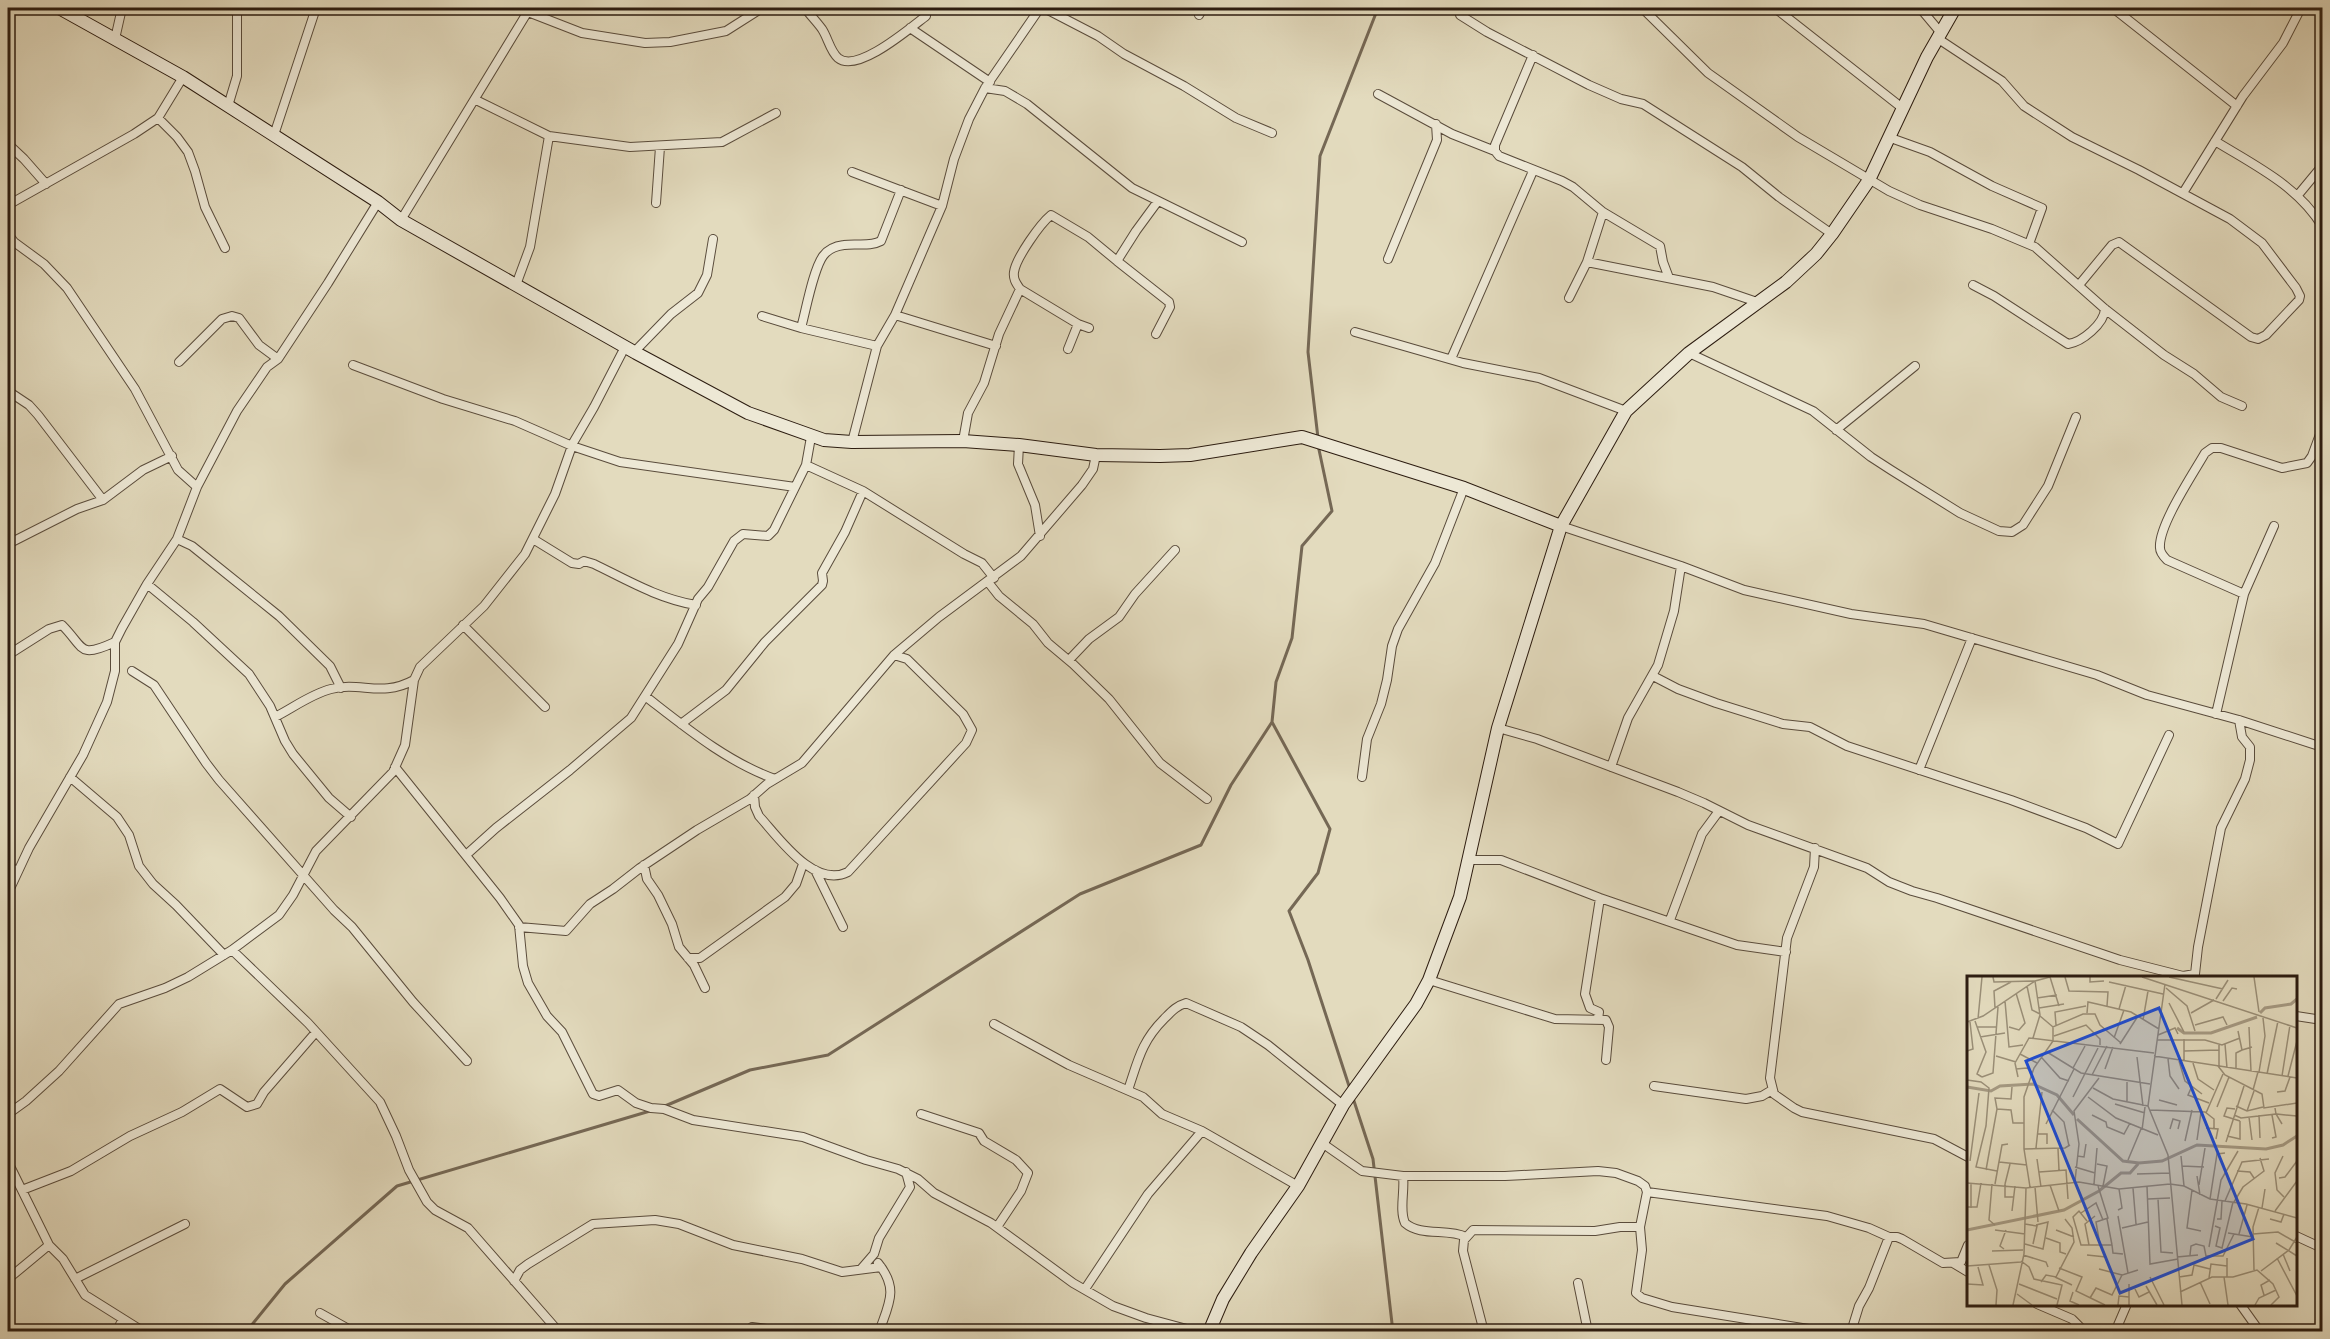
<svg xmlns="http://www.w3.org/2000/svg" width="2330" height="1339" font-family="'IM FELL Double Pica',serif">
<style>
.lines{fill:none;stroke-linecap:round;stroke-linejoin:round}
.stream{stroke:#756855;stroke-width:3}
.street-casing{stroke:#5a4c3c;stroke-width:10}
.secondary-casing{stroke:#2c1c10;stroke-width:14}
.street{stroke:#ede8d5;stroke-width:8}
.secondary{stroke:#ede8d5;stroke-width:12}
.inset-river{fill:none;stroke:#a59a83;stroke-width:3}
.inset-road{fill:none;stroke:#9a8f78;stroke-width:1.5}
.view{fill:#1d4ed8;fill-opacity:0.15;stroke:#1d4ed8;stroke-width:3}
.inset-edge{fill:none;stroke:#2c1c10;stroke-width:3}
</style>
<rect width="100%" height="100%" fill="#e3dbbe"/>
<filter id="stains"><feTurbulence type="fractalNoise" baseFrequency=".00333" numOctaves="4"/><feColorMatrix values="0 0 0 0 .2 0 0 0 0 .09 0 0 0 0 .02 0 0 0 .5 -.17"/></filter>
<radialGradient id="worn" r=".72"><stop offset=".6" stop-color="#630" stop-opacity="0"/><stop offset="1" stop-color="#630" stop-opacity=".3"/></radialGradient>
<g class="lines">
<path class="stream" d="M1318 438 1308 352 1320 156 1378 8
M1272 722 1330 829 1318 873 1289 911 1308 960 1350 1089
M1353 1098 1373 1159 1393 1332
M665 1106 750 1070 828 1055 1080 894 1201 845 1231 785 1272 722 1276 682 1292 638 1302 546 1332 511 1318 445
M246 1332 285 1284 397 1186 650 1111"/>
<g class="street-casing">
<path id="street" d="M805 8C810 15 817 22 822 29 828 38 830 51 838 58 857 74 910 28 926 16L927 8
M1044 8 1098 36 1124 54 1184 86 1236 118 1272 133
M1458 8 1460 15 1487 32 1589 85 1621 99 1643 104 1742 167 1779 197 1832 234
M1642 8 1708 73 1798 137 1889 191 1920 205 1992 229 2035 247 2105 309 2164 355 2194 374 2221 397 2242 406
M1775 8 1901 107
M1920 8 1941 33
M2113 8 2237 106
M528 12 582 33 645 43 670 42 726 31 762 8
M1199 15 1203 8
M910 28 990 82
M1937 38 2002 81 2024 106 2072 137 2139 170 2230 219 2262 243 2296 288 2300 296 2299 300 2266 335 2258 339 2251 337 2119 242 2112 245 2079 285
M115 39 122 8
M985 88 1005 91 1027 104 1132 188 1242 242
M1378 94 1452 134 1495 151 1499 156 1562 181 1573 187 1603 212 1660 246 1663 262 1669 278
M476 100 549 136 630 147 722 142 776 113
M228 106 237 76V8
M158 118 177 137 188 152 195 171 205 207 225 248
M274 135 316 8
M1888 137 1930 152 1992 186 2042 208 2029 244
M2215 141C2254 165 2298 186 2322 226
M8 144 24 159 46 184
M1495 151V145L1533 55
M852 172 942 206
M2183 193 2243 96 2283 43 2301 8
M2298 195 2322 166
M656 203 660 147
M8 205 134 134 158 118 183 77
M401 220 530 8
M8 234 14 242 44 264 67 288 135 389 178 470 197 487
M1388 259 1437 140 1436 124
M1587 262 1713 287 1757 302
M516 285 530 247 549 136
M1973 285 1994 296 2068 344C2082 342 2104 324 2105 309
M1569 298 1587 262 1603 212
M895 315 996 346
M762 316 801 328 877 346
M801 328C806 310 813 270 823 256 828 249 836 246 844 245 856 243 870 247 881 241L901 190
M1089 328 1078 324 1020 289C1016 283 1013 279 1014 272 1016 258 1040 224 1051 215L1088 237 1117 261
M1355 332 1463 363 1539 378 1626 411
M1156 334 1170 307 1169 302 1117 261 1136 231 1158 201
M1068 349 1078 324
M636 353 638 348 671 314 698 293 707 275 713 239
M1689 353 1813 411 1871 457 1891 470 1960 513 1999 531 2012 532 2023 525 2048 486 2076 417
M1451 359 1533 171
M179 362 222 319 232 316 239 318 259 345 278 359
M353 365 443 399 515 421 572 446 620 462 795 487
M8 391 29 405 38 415 103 500
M1836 430 1915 366
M963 441 968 413 984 383 999 334 1020 289
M852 442 877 346 895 315 942 206 954 159 969 119 985 88 1040 8
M1019 445 1018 464 1035 505 1040 536
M806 465 863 491 964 554 982 563 994 578
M1561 526 1681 566 1744 590 1851 614 1924 624 2097 675 2147 695 2239 720 2322 747
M177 539 192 546 279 616 330 666 341 688
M533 539 572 563 579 564 584 561 594 564C627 580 659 599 696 605
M8 544 77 509 103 500 143 470 172 456
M988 582 999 596 1033 624 1048 643 1073 664 1109 699 1160 763 1207 799
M147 584 193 622 249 674 270 706 285 741 293 754 329 798 351 817
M2244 594 2167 560C2164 557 2160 553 2160 548 2158 526 2193 474 2205 453L2212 448H2221L2282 468 2307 463 2312 456 2322 429
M463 625 545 707
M8 655 49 629 62 625C85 648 78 659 115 642
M1069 660 1089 639 1119 617 1135 594 1175 550
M132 671 154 685 206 763 219 780 334 910 352 927 413 1002 467 1061
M1653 676 1678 689 1716 703 1783 724 1810 727 1847 746 2011 800 2086 828 2118 844 2169 735
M645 696C685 727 727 762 775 779
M2216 714 2244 594 2274 526
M275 717C293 708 311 694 331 689 361 681 381 698 414 680
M681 724 726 690 765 642 822 585 823 581 822 573 845 532 863 491
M1498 728 1537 739 1678 792 1704 803 1748 825 1867 868 1889 882 1912 891 1937 898 2120 960 2183 976 2195 974 2198 947 2221 828 2245 779 2250 760V747L2242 737 2239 720
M395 767 500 898 519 925 523 966 528 983 547 1016 562 1032 593 1094 599 1096 618 1090 636 1103 651 1108 664 1109 693 1120 803 1137 866 1160 898 1169 918 1179 934 1193 991 1223 1073 1283 1113 1306 1146 1318 1198 1332
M1611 767 1628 718 1658 665 1674 611 1681 566
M1919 770 1972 638
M70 777 117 817 129 835 139 866 153 884 176 905 224 955
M1362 777 1367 739 1381 704 1387 680 1392 646 1398 629 1435 563 1464 488
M754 795 755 807 759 816C779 838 814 889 848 872L966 743 972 730 963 714 907 659 894 655
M1815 848 1814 867 1787 938 1770 1078 1774 1094 1794 1108 1802 1112 1934 1139 1968 1157
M466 855 496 828 570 770 631 718 678 644 698 599 708 587 734 541 743 534 768 536 774 530 806 465 811 437
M1468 860H1501L1600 898 1737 945 1786 952
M644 865 647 879 658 895 672 924 679 947 694 965 705 988
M8 867 18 871
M815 870 843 927
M8 893 29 848 83 755 107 702 115 671V642L122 628 147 584 177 539 197 487 237 411 267 367 278 359 328 283 378 202
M1670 920 1702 834 1719 811
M519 927 566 931 590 904 613 889 640 868 697 830 750 799 767 784 802 763 894 655 939 617 1021 556 1082 485 1093 469 1096 455
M232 950 308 1023 380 1102 396 1136 409 1170 427 1202 435 1210 468 1228 559 1332
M688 958H700L785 897 796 884 803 864
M1429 980 1555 1019 1606 1020 1609 1027 1606 1060
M2296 1016 2322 1020
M1598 1019 1599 1012 1590 1008 1585 994 1600 898
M994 1024 1069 1065 1143 1097 1162 1114 1202 1131 1298 1186
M1654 1086 1746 1099 1762 1096 1772 1090
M1128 1090C1138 1061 1141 1042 1164 1019 1171 1012 1176 1006 1186 1003L1241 1027 1268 1045 1343 1105
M8 1114 26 1101 59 1071 119 1004 165 988 188 977 232 950 279 915 293 895 316 851 393 772 405 745 414 680 420 667 484 606 525 554 555 494 573 443 594 407 625 347
M921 1114 979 1133 984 1141 1016 1160 1028 1173 1021 1191 997 1227
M1322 1143 1362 1171 1403 1176H1505L1598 1171 1616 1173 1638 1181 1645 1186 1647 1192 1640 1227 1642 1250 1636 1293 1642 1298 1672 1307 1827 1332
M8 1162 49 1245 63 1259 85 1295 144 1332
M1403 1176C1405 1191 1399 1210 1405 1223 1421 1237 1447 1228 1466 1237
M22 1190 71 1171 130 1136 182 1112 220 1089 247 1107 257 1104 264 1092 316 1032
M1647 1192 1827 1216 1869 1228 1889 1237
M2296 1236 2322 1248
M878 1263C899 1289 889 1303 879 1332
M1953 1263 1968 1272
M861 1269 874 1254 879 1238 910 1187 906 1172
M8 1279 49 1245
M75 1279 185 1224
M514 1281 520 1270 528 1264 593 1224 655 1220 679 1224 733 1245 802 1259 842 1272 881 1267
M1578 1283 1588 1332
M1085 1289 1148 1194 1202 1131
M2037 1304 2072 1319 2085 1332
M2240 1304 2260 1332
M320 1313 354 1332
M752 1327 788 1332
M116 1332 123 1319
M1484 1332 1463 1251 1464 1240 1473 1230 1595 1231 1620 1227H1640
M1851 1332 1859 1306 1869 1288 1889 1237H1897L1902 1239 1943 1263 1961 1262 1968 1245
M1967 1332 1968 1329
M2115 1332 2127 1304"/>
</g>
<g class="secondary-casing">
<path id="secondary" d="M59 8 183 77 378 202 401 220 636 353 748 413 824 440 852 442 963 441 1019 445 1096 455 1160 456 1190 455 1302 437 1464 488 1561 526
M1209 1332 1223 1299 1251 1253 1298 1186 1343 1105 1416 1004 1429 980 1460 897 1498 728 1561 526 1626 411 1689 353 1786 282 1816 254 1832 234 1869 180 1927 57 1955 8"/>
</g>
<use href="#street" class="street"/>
<use href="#secondary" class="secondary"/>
</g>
<g transform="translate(1967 976)">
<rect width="330" height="330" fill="#e3dbbe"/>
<path class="inset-river" d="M293 37 298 32 324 28 330 23M210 52 217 57H244L290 41M0 111 24 115 33 110 66 108 90 119 107 139M110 143 156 185 172 187 195 185 230 169 299 173 316 169 330 160M0 254 97 234 132 215 154 197H163L171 188"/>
<path class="inset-road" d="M26 1 27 6 68 5 73 39 66 62M83 1 92 30M98 1 102 15 141 16 140 30M123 1V6L137 5M175 1 330 52M202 1 256 13M287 1 292 36M142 6 196 18M198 8 181 130 201 179 215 329M60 10 65 34 73 38M199 12 220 30 228 55M70 22 90 19M249 23 261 4M38 25 42 71 56 69M256 25 265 12 270 13M202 27 217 56M28 32 27 15 44 6M72 32 97 28M152 33 159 9M120 37 121 26 130 28 164 36 192 53M224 37 247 24M73 40 86 51 116 38H128L133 49 154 67M11 43 15 1M176 44 181 15M8 45 19 76 10 98 15 101M0 46 16 40 68 5 83 1M89 49 88 36 119 30M228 49 256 41 260 49M10 51H30M42 51 52 54 58 47 49 17M282 51 284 95M271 55 275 74 285 71M191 59 208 52 211 58M87 60 119 49 133 63V69M13 61 38 57M147 62 157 34M217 63V85M190 64H238L255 69 273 62M153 68 171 40M252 68V90M258 68 260 92M0 75 6 73 3 46M217 75 252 74M80 76 114 97 183 108M53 78 70 87M29 80 49 86M187 80 330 102M170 81 176 130M75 82 93 102 102 105M201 83 203 100 212 113M212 85 218 105 235 118M226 87 231 103 247 114M251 90 258 99 295 118 297 132 330 127M106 92 118 70M49 93 60 92 66 97M138 93 146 71M269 93V77L275 74M292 96 298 60 296 42M300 98 311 45M125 99 140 70M315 100 323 49M321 100 330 65M15 101 26 97 31 31M51 101 48 87 62 62 187 77M0 104 14 106 22 112 19 150 9 191 30 195M160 106V125M225 110 221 119 242 127M126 112 146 123 181 130M286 114 291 96M310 116 318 115 323 101M106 121 131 72M121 121 149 142 191 159M192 124 210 129M148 128 178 137M269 130 280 135 296 131M250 131 262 101M30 133 44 134 46 147H57M268 133 260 132 257 140 273 145M85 134 97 146 102 170M183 134 238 136 247 143V152M280 135 287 115M239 137 256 98M125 139 139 146 140 151 157 158 163 147M267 139 274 142 309 138 308 132M292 139 293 162M305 139 309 161 305 162M282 141 285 164M79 148 107 93M315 148 309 138 330 140M239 152 251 153 249 163M203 153 206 143 213 145 211 153M175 154 178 131M71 158H80V168M260 160 273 163V145M230 164 234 136M218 165 225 134M259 166 277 110M69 172 75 116M57 173 98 172 103 169M91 173 92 194M110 180 117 181 119 168M214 180 217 210M316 180 308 197 310 214 317 221M70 183 74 211M161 184 174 153M3 185 12 117M32 186 60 189M130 188 140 190 136 210M215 190 237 191M108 191 128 197M19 194 30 133 28 122 44 123 45 111M270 195 283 196 287 202M72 196 99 194 101 223M170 198 203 197M230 200 233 219M312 202 318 201 330 185M108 205 112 168 107 135 132 102M0 207 59 212 112 206 152 213 203 208 217 210 243 223 279 228 330 242M4 207V232M25 208 22 244 28 249M28 208 35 169 41 168M38 208V221H47M38 208 43 188M127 208 130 172M83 209 92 235M232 209 238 172M131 210 141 242 129 246 133 269M180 210 183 288 211 283M63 211 57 173V121L67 92 86 65V51M68 211 71 246M166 212 169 248M225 214 220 252 234 255M181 223 203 222M191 223 194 276 206 277M243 223 250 178 258 177M258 225 275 186 302 183M267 226 276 211 297 195 293 182M0 231H10L14 207M295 232 298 213M151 234 155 232 152 213M45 235 48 210M308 235 330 205M114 237 129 227 136 244M151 240 161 297M140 243 145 269M250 243H254L255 225M303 243 314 246 317 238M120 245 112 235 106 241 114 269H145L146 277 156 278M58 248 70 250 66 268M248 250 253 252 249 270 255 272 266 226M155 252 181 246M28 254 58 258M89 254 107 261M261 257 286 261M272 258 280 229M286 258 311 256 330 267M79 262 93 267V276L99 278M309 267 330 280M58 268 76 273 81 246 69 249M122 269 118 248 128 240M242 271 254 204 271 175M37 273 33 270 39 254M25 275 56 274M316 278 323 295M56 279 79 286 81 291M120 279 139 281M223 279 224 270 229 268 237 270 239 280H256L267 258M210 281 231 279M310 282 330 320M54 285 62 291 67 303 95 309 90 329M22 289 30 314 29 329M0 290 54 286M92 292 115 301 109 315 138 329M132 293 155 299M287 294 286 251 292 231M294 295 322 274 330 261M88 301 105 309M183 301 197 329M212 301 225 299 227 289 243 293M257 301 261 329M260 301V282M242 302 244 288 260 290M74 306 79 299 89 301 107 266 105 252 98 243M233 306 243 328M0 308 16 309 11 291M52 308 90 323M162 308V329M179 310 190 329M168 313 172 321 182 316M106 316 103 325 112 329M213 316 245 301H266L290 294 306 308 312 321 304 329M50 318 65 329M297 319 294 309 303 304M123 322 129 312 145 319 155 299 171 294M46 329 57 278 59 212M151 329 152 320 162 321M288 329 292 322 309 314"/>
<path class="view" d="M192 32 286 263 153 317 59 85Z"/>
<rect width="330" height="330" class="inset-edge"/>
</g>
<rect width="2330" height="1339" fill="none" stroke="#e3dbbe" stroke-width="30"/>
<rect x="9" y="9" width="2312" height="1321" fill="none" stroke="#2c1c10" stroke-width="3"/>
<rect x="15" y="15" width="2300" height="1309" fill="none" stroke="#2c1c10" stroke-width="1.5"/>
<rect width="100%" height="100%" filter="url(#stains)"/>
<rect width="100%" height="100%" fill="url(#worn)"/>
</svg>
